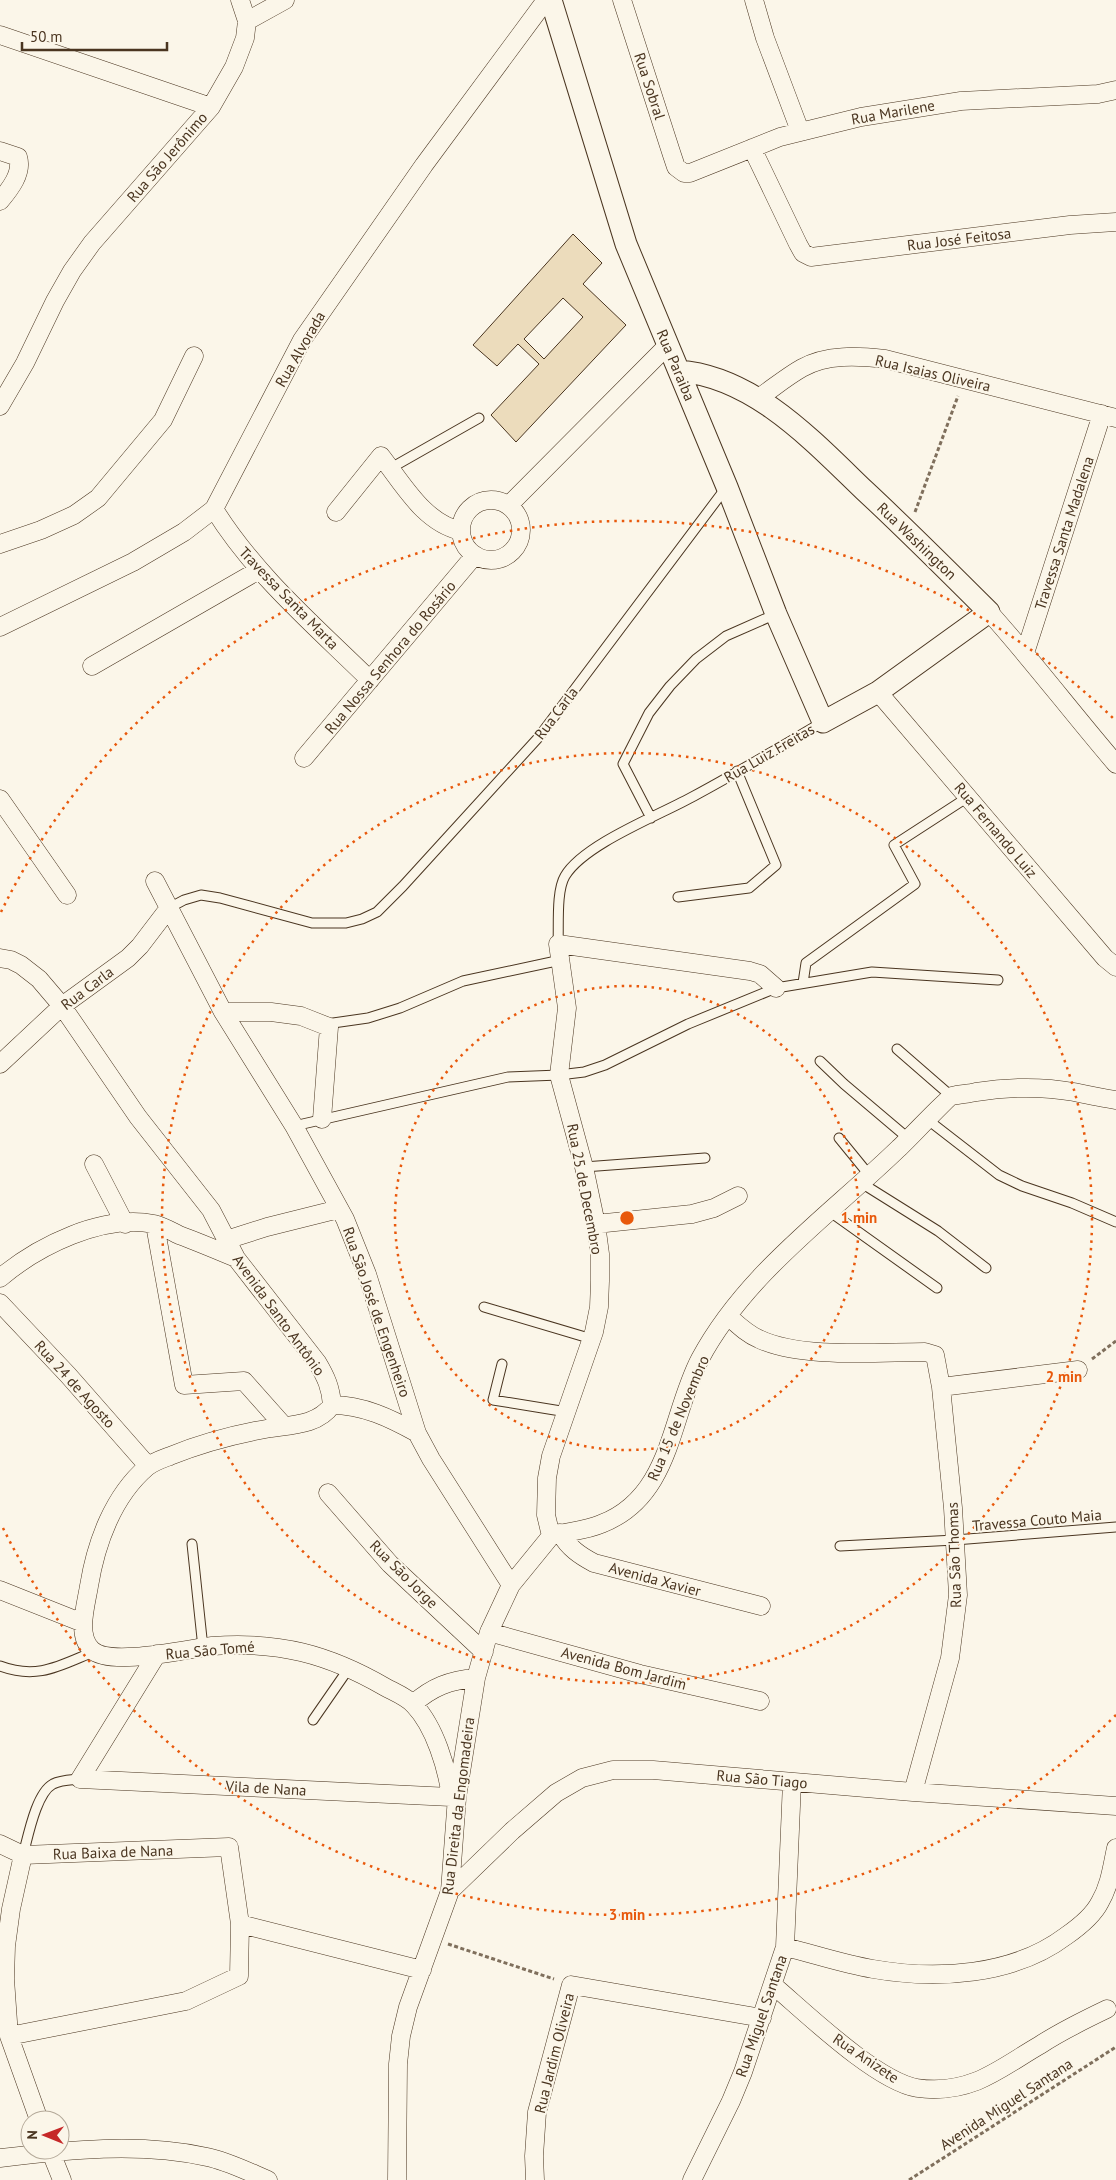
<svg xmlns="http://www.w3.org/2000/svg" width="1116" height="2180" font-family="'PT Sans',sans-serif">
<style>
.building{fill:#ecdcbc;stroke:#4a3520;fill-rule:evenodd}
.lines{fill:none;stroke-linecap:round;stroke-linejoin:round}
.service-casing{stroke:#4a3520;stroke-width:11}
.minor-casing{stroke:#4a3520;stroke-width:19}
.tertiary-casing{stroke:#4a3520;stroke-width:23}
.path{stroke:#7f6f5c;stroke-width:3;stroke-dasharray:4 2.5;stroke-linecap:butt}
.service{stroke:#fbf6e9;stroke-width:9}
.minor{stroke:#fbf6e9;stroke-width:18}
.tertiary{stroke:#fbf6e9;stroke-width:21}
.ring{fill:none;stroke:#e8590c;stroke-width:2.5;stroke-dasharray:2.5 5}
.labels{text-anchor:middle;dominant-baseline:central;stroke-width:4;stroke-linejoin:round;paint-order:stroke}
.street-label{font-size:15px;fill:#4a3520;stroke:#fbf6e9}
.centre{fill:#e8590c;stroke:#fbf6e9;stroke-width:2.5}
.ring-label{font-size:15px;text-anchor:middle;font-weight:bold;fill:#e8590c;stroke:#fbf6e9;stroke-width:4;stroke-linejoin:round;paint-order:stroke}
</style>
<rect width="100%" height="100%" fill="#fbf6e9"/>
<path class="building" d="M573 234 602 263 583 284 626 325 516 442 491 415 539 364 518 344 497 366 473 345ZM563 298 583 317 544 359 524 339Z"/>
<g class="lines">
<g class="service-casing">
<path id="service" d="M391 468 479 418
M651 818 623 764 649 713 670 686 696 659 726 636 776 614
M678 897 749 888 776 865 737 771
M169 908 184 900 201 895 220 898 312 923H346L362 919 377 912 403 886 538 738 725 489
M558 944C559 926 556 891 565 876 584 844 660 815 694 796 737 773 780 747 823 722
M803 983 806 963 915 884 894 845 968 797
M326 1024 368 1018 400 1008 463 981 561 960
M897 1049 951 1096
M820 1061 844 1084 909 1139
M928 1120 999 1175 1022 1186 1072 1203 1116 1222
M294 1126 508 1077 559 1075 584 1072 605 1065 688 1024 776 988 872 972 998 980
M839 1138 870 1176
M584 1167 705 1158
M863 1184 938 1231 986 1268
M829 1211 937 1288
M484 1307 592 1339
M502 1364 493 1400 567 1412
M192 1544 203 1648
M840 1546 955 1540 1116 1527
M0 1666C37 1680 59 1666 93 1652
M313 1720 349 1668
M23 1855C28 1837 36 1793 53 1784 61 1780 72 1780 80 1779"/>
</g>
<g class="minor-casing">
<path id="minor" d="M622 0 672 155 676 167 684 173H690L780 137 861 117 961 101 1098 94 1116 90
M754 0 765 38 800 131
M247 21 285 0
M0 35 211 107
M752 148 798 244 803 253 811 257 1070 225 1116 222
M0 151 18 157C23 173 10 189 0 201
M757 399C772 389 786 377 802 368 827 354 858 356 885 359L1116 418
M0 406 25 363 55 301 72 271 92 243 211 107 234 67 245 38 247 21 240 0
M461 530a30 30 0 1 1 60 0a30 30 0 1 1-60 0Z
M509 505 667 346
M214 509C255 575 315 626 370 680
M336 512 381 456C403 484 424 523 461 531
M0 544 41 530 74 515 98 498 163 420 194 356
M989 612C1033 661 1073 714 1116 764
M0 627 133 562 184 532 214 509 302 340 424 165 546 0
M1025 653 1102 414
M92 666 259 570
M878 692 1105 958 1116 967
M304 758 475 555
M0 799 67 895
M155 881 223 1012 294 1126 345 1219 367 1274 417 1433 431 1459 511 1585
M0 958 11 960 21 965 39 979 62 1006 138 1117 211 1210 236 1258 317 1362C326 1377 331 1388 332 1405
M223 1012H271L301 1016 329 1027 322 1119
M0 1064 62 1006 128 958 140 946 169 908
M94 1164 125 1224
M596 1224 692 1214 714 1208 738 1196
M155 1225 184 1385 244 1381 284 1426
M226 1240 267 1227 339 1209
M0 1278C38 1246 102 1214 154 1224 163 1226 171 1231 179 1235 198 1242 217 1250 236 1258
M0 1303 68 1375 148 1466
M728 1316C738 1325 747 1334 759 1339 801 1359 878 1352 925 1352L935 1355 941 1387 953 1508 958 1595 950 1658 913 1792
M941 1387 1078 1370
M332 1405C318 1425 292 1425 271 1428 236 1434 202 1443 170 1456 162 1459 153 1462 147 1467 113 1496 96 1543 89 1586 86 1605 76 1636 92 1650 110 1667 187 1649 212 1646 278 1641 328 1654 385 1687 394 1692 407 1697 414 1705 435 1727 447 1768 451 1797H457
M332 1405C363 1405 390 1418 417 1433
M328 1493 390 1564 484 1652
M560 1533C569 1548 579 1555 594 1563L761 1606
M551 1536 546 1515 547 1478 551 1456 594 1332 599 1307 600 1281V1254L596 1224 584 1167 559 1075 567 1008 558 944 750 971 760 974 776 988
M551 1536C568 1531 585 1531 601 1524 672 1497 670 1416 700 1359 746 1273 831 1214 899 1148 907 1141 947 1098 952 1096 960 1094 968 1094 976 1092 1008 1087 1041 1086 1074 1092 1088 1095 1102 1098 1116 1100
M0 1590 83 1623
M489 1632 640 1674 760 1701
M157 1654 80 1779 451 1797
M413 1704C432 1687 450 1680 476 1678
M0 1844 23 1855 229 1847 240 1924 239 1976 186 2001 9 2036
M23 1855 11 1909 6 1946 5 1979 9 2036 39 2120
M450 1891 512 1831 556 1793 582 1778 613 1770H653L913 1792 1116 1806
M240 1924 422 1970
M785 1947C814 1954 843 1964 873 1969 936 1980 1013 1976 1066 1936 1079 1927 1093 1916 1100 1902 1110 1885 1112 1866 1116 1848
M773 1985C806 2013 876 2081 917 2088 937 2091 959 2088 977 2081 999 2072 1019 2057 1040 2045 1061 2031 1084 2020 1107 2009
M50 2150 62 2180
M0 2158C68 2150 139 2142 207 2157 227 2161 249 2172 268 2180
M397 2180 398 2064 401 2036 408 2007 450 1891 457 1797 476 1678 489 1632 511 1585 551 1536
M535 2180 534 2156 537 2112 571 1985 762 2018
M692 2180 731 2101 743 2072 785 1947 792 1782"/>
</g>
<g class="tertiary-casing">
<path id="tertiary" d="M551 0 626 244 727 487 776 614 823 722 878 692 989 612C948 571 907 530 864 490 812 440 754 377 679 371"/>
</g>
<path class="path" d="M915 512 958 396
M1092 1359 1116 1341
M448 1944 554 1979
M909 2180 1116 2047"/>
<use href="#service" class="service"/>
<use href="#minor" class="minor"/>
<use href="#tertiary" class="tertiary"/>
</g>
<g class="ring">
<circle cx="627" cy="1218" r="232"/>
<circle cx="627" cy="1218" r="465"/>
<path d="M1116 1715A697 697 0 0 1 1 1524M1 912A697 697 0 0 1 1116 721"/>
</g>
<g class="labels">
<g class="street-label">
<text transform="translate(650 86) rotate(72)">Rua Sobral</text>
<text transform="translate(893 112) rotate(-10)">Rua Marilene</text>
<text transform="translate(167 157) rotate(-49)">Rua São Jerônimo</text>
<text transform="translate(959 239) rotate(-7)">Rua José Feitosa</text>
<text transform="translate(300 349) rotate(-60)">Rua Alvorada</text>
<text transform="translate(676 365) rotate(67)">Rua Paraiba</text>
<text transform="translate(933 373) rotate(13)">Rua Isaias Oliveira</text>
<text transform="translate(1064 533) rotate(-72)">Travessa Santa Madalena</text>
<text transform="translate(917 541) rotate(44)">Rua Washington</text>
<text transform="translate(289 598) rotate(46)">Travessa Santa Marta</text>
<text transform="translate(390 657) rotate(-50)">Rua Nossa Senhora do Rosário</text>
<text transform="translate(556 713) rotate(-53)">Rua Carla</text>
<text transform="translate(769 753) rotate(-30)">Rua Luiz Freitas</text>
<text transform="translate(996 830) rotate(50)">Rua Fernando Luiz</text>
<text transform="translate(87 988) rotate(-37)">Rua Carla</text>
<text transform="translate(585 1189) rotate(79)">Rua 25 de Decembro</text>
<text transform="translate(377 1312) rotate(71)">Rua São José de Engenheiro</text>
<text transform="translate(279 1315) rotate(54)">Avenida Santo Antônio</text>
<text transform="translate(75 1384) rotate(48)">Rua 24 de Agosto</text>
<text transform="translate(678 1418) rotate(-67)">Rua 15 de Novembro</text>
<text transform="translate(1037 1520) rotate(-5)">Travessa Couto Maia</text>
<text transform="translate(954 1555) rotate(-92)">Rua São Thomas</text>
<text transform="translate(404 1574) rotate(45)">Rua São Jorge</text>
<text transform="translate(655 1579) rotate(15)">Avenida Xavier</text>
<text transform="translate(210 1650) rotate(-5)">Rua São Tomé</text>
<text transform="translate(624 1668) rotate(15)">Avenida Bom Jardim</text>
<text transform="translate(762 1779) rotate(5)">Rua São Tiago</text>
<text transform="translate(266 1788) rotate(3)">Vila de Nana</text>
<text transform="translate(458 1806) rotate(-83)">Rua Direita da Engomadeira</text>
<text transform="translate(113 1852) rotate(-2)">Rua Baixa de Nana</text>
<text transform="translate(761 2016) rotate(-71)">Rua Miguel Santana</text>
<text transform="translate(554 2053) rotate(-76)">Rua Jardim Oliveira</text>
<text transform="translate(866 2058) rotate(34)">Rua Anizete</text>
<text transform="translate(1006 2104) rotate(-33)">Avenida Miguel Santana</text>
</g>
</g>
<circle cx="627" cy="1218" r="8" class="centre"/>
<g class="ring-label">
<text x="859" y="1223">1 min</text>
<text x="1064" y="1382">2 min</text>
<text x="627" y="1920">3 min</text>
</g>
<g transform="translate(45 2135) rotate(271)"><circle r="24" fill="#fbf6e9" stroke="#b4a999"/>
<path d="M0-4L9 19L0 12L-9 19Z" fill="#c62828"/>
<text y="-8" font-size="14" font-weight="bold" text-anchor="middle" fill="#4a3520">N</text>
</g>
<path d="M22 42v8h145v-8" fill="none" stroke="#4a3520" stroke-width="2.5"/>
<text x="30" y="42" font-size="15" fill="#4a3520" stroke="#fbf6e9" stroke-width="4" paint-order="stroke">50 m</text>
</svg>
